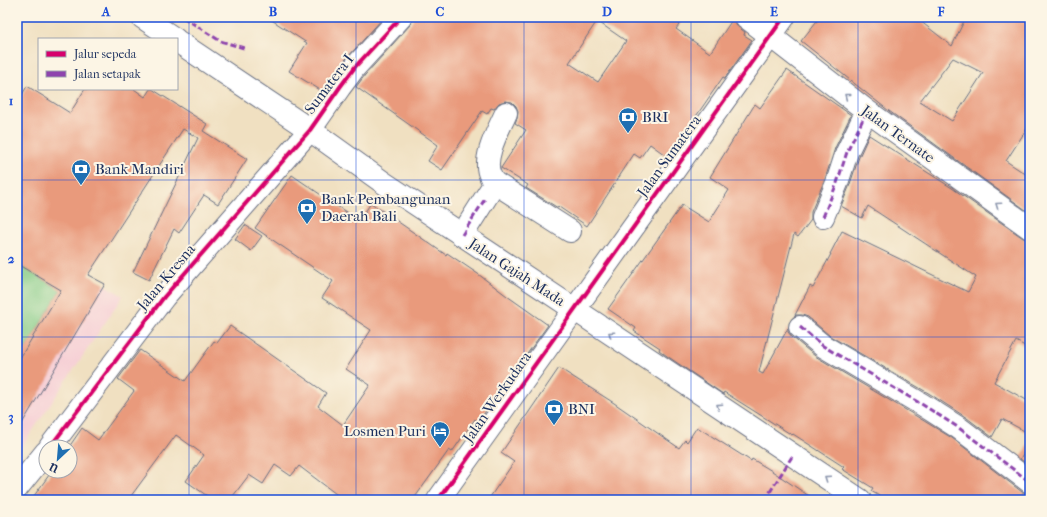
<svg xmlns="http://www.w3.org/2000/svg" width="1047" height="517" font-family="'IM FELL French Canon',serif">
<style>
.built{fill:#f6cfd5}
.green{fill:#85cc87;stroke:#507e72}
.building{fill:#e99a7b;fill-rule:evenodd}
.lines{fill:none;stroke-linecap:round;stroke-linejoin:round}
.minor-casing{stroke:#666d81;stroke-width:24}
.major-casing{stroke:#666d81;stroke-width:24}
.minor{stroke:#fff;stroke-width:22}
.major{stroke:#fff;stroke-width:22}
.quiet{stroke:#8e44ad;stroke-width:3;stroke-dasharray:6 3;stroke-linecap:butt}
.cycleway-casing{stroke:#fcf5e5;stroke-width:6}
.cycleway{stroke:#d6006c;stroke-width:4}
.oneway{stroke:#8d97ae}
.grid{fill:none;stroke:#1d4ed8;stroke-width:1;stroke-opacity:0.55}
.labels{text-anchor:middle;dominant-baseline:central;stroke-width:4;stroke-linejoin:round;paint-order:stroke}
.street-label{font-size:15px;fill:#1b2f5e;stroke:#fcf5e5}
.poi-label{font-size:15px;fill:#1b2f5e;stroke:#fcf5e5;text-anchor:start}
.neatline{fill:none;stroke:#1d4ed8;stroke-width:1.5}
.grid-label{font-size:13px;text-anchor:middle;font-weight:bold;fill:#1d4ed8}
</style>
<rect width="100%" height="100%" fill="#fcf5e5"/>
<filter id="ink" filterUnits="userSpaceOnUse"><feTurbulence type="fractalNoise" baseFrequency=".025" numOctaves="2"/><feDisplacementMap in="SourceGraphic" scale="8" xChannelSelector="R" yChannelSelector="G"/><feConvolveMatrix kernelMatrix="1 2 1 2 8 2 1 2 1" color-interpolation-filters="sRGB"/></filter>
<filter id="wash" filterUnits="userSpaceOnUse"><feTurbulence type="fractalNoise" baseFrequency=".012" numOctaves="4" result="noise"/><feDisplacementMap in="SourceGraphic" scale="16" xChannelSelector="R" yChannelSelector="G"/><feGaussianBlur stdDeviation="0.9" result="paint"/><feColorMatrix in="noise" values="0 0 0 0 0 0 0 0 0 0 0 0 0 0 0 0 0 1.4 0 .05"/><feComposite in="paint" operator="in"/></filter>
<g filter="url(#wash)">
<rect width="100%" height="100%" fill="#f0e0c1"/>
<path class="built" d="M17 214 68 263 123 296 17 454Z"/>
<path class="green" d="M17 264 61 290 17 363Z"/>
<g id="blocks">
<path class="building" d="M267 17H384L346 59 322 91 289 71 307 43Z
M413 17H685L676 29 710 53 734 17 735 22 738 27 745 32 744 35 752 40 725 78 723 77 668 157 650 144 640 158 634 154 587 226 559 207 558 208 526 188 528 185 501 168 526 130 515 123 517 118 518 111 516 106 512 102 505 101 499 103 494 109 491 108 487 114 482 111 442 170 428 161 438 145 356 87 365 75 410 25 413 20ZM597 21 626 41 598 82 569 63Z
M820 17H915L952 46 966 17H1030V124L1006 161 1030 177V213L889 111 801 41ZM953 58 983 73 952 121 920 101Z
M787 70 851 115 835 148 825 179 811 212V220L798 237 794 234 759 372 763 374 788 328V332L792 337 815 356 916 416 952 438 1022 492 1030 494V500H886L871 491 873 488 842 469 844 467 793 434 792 435 724 392 723 394 667 356 659 350 660 348 634 331 636 328 608 309 682 205 709 222 729 190 710 177 755 104 760 108Z
M27 86 70 113 85 89H134L145 97 150 89H152L207 124 203 131 247 159 218 204 204 195 179 233 174 229 149 280 133 272 198 138 183 129 88 275 105 284 17 432V363L61 290 17 264V104Z
M869 135 952 188 1023 238 1030 240V349L1016 341 994 382 1030 402V434L1002 419 992 437 967 418 930 394 830 336 808 317 802 315H796L794 317 810 286 813 288 831 254H830L842 231 968 292 976 277 868 206 862 218 841 206 849 187 859 157Z
M292 175 359 221 371 203 446 255 447 253 478 274 507 296 548 325 478 422 475 419 452 452 449 450 413 500H344L299 466 291 476 275 465 263 484 249 475 230 500H213L186 481 204 455 176 435 128 500H31L52 471H70V447H69L82 428 98 440 134 391 118 379 140 350 185 381 214 341 217 343 230 326 326 393 318 406 343 425 370 385 346 369 371 330 322 298 333 281 255 228Z
M245 225 262 236 251 251 235 239Z
M559 368 614 403 679 448 685 440 687 442 697 427 751 461 752 459 772 471 815 500H488L514 462 501 453Z
M1030 441V466L1020 459Z"/>
</g>
</g>
<g filter="url(#ink)">
<use href="#blocks" fill-opacity="0" stroke="#666d81" stroke-width="1"/>
<g class="lines">
<g class="minor-casing">
<path id="minor" d="M746 17 867 111 1030 228
M495 183C493 181 491 178 490 175 482 158 499 129 506 113
M823 217 837 183 847 152 867 111
M462 235 495 183 570 231
M800 327 823 346 923 405 959 428 1030 482
M50 447 164 297 310 130 340 87 355 67 401 17
M17 488 46 452
M438 500 784 17"/>
</g>
<g class="major-casing">
<path id="major" d="M142 17 175 39
M177 41 310 130 384 183 574 309 860 500"/>
</g>
<use href="#minor" class="minor"/>
<use href="#major" class="major"/>
<path class="quiet" d="M183 17 220 41 244 48
M823 217 837 183 847 152 867 111
M462 235 485 199
M800 327 823 346 923 405 959 428 1030 482
M765 500 793 455"/>
<g class="cycleway-casing">
<path id="cycleway" d="M50 447 164 297 310 130 340 87 355 67 401 17
M438 500 784 17"/>
</g>
<use href="#cycleway" class="cycleway"/>
</g>
<defs><path id="oneway-chevron" d="M-2-3.5L2.5 0L-2 3.5" fill="none" stroke-width="1.6" stroke-linecap="round" stroke-linejoin="round"/></defs>
<g class="oneway">
<use href="#oneway-chevron" transform="translate(847 96) rotate(-142)"/>
<use href="#oneway-chevron" transform="translate(998 205) rotate(-145)"/>
<use href="#oneway-chevron" transform="translate(611 334) rotate(-146)"/>
<use href="#oneway-chevron" transform="translate(719 406) rotate(-146)"/>
<use href="#oneway-chevron" transform="translate(827 478) rotate(-146)"/>
</g>
</g>
<path class="grid" d="M189 17V500M356 17V500M524 17V500M691 17V500M858 17V500M17 180H1030M17 337H1030"/>
<defs>
<g id="bank-pin" transform="scale(1)"><path d="M0 17L-7.5 6A9.5 9.5 0 1 1 7.5 6Z" fill="#1f6fb2" stroke="#fcf5e5"/><path d="M-6-4H6V4H-6ZM0-2.3a2.3 2.3 0 1 0 0 4.6a2.3 2.3 0 1 0 0-4.6Z" fill="#fff"/></g>
<g id="hotel-pin" transform="scale(1)"><path d="M0 17L-7.5 6A9.5 9.5 0 1 1 7.5 6Z" fill="#1f6fb2" stroke="#fcf5e5"/><path d="M-6-4.5h1.5V1H6V5H4.5V3h-9V5H-6ZM-4 0a1.8 1.8 0 1 1 3.6 0ZM.5 0V-2.5h3Q6-2.5 6 0Z" fill="#fff"/></g>
</defs>
<g fill-rule="evenodd">
<use href="#bank-pin" x="628" y="117"/>
<use href="#bank-pin" x="81" y="169"/>
<use href="#bank-pin" x="307" y="208"/>
<use href="#bank-pin" x="554" y="409"/>
<use href="#hotel-pin" x="440" y="431"/>
</g>
<g class="labels">
<g class="street-label">
<text transform="translate(329 84) rotate(-53)">Sumatera I</text>
<text transform="translate(898 134) rotate(36)">Jalan Ternate</text>
<text transform="translate(669 156) rotate(-54)">Jalan Sumatera</text>
<text transform="translate(517 272) rotate(33)">Jalan Gajah Mada</text>
<text transform="translate(166 277) rotate(-50)">Jalan Kresna</text>
<text transform="translate(497 397) rotate(-55)">Jalan Werkudara</text>
</g>
<g class="poi-label">
<text x="642" y="117">BRI</text>
<text x="95" y="169">Bank Mandiri</text>
<text x="321" y="199">Bank Pembangunan<tspan x="321" dy="17">Daerah Bali</tspan></text>
<text x="568" y="409">BNI</text>
<text x="426" y="431" text-anchor="end">Losmen Puri</text>
</g>
</g>
<rect width="1047" height="517" fill="none" stroke="#fcf5e5" stroke-width="44"/>
<rect x="38" y="38" width="140" height="52" fill="#fcf5e5" stroke="#a2a6af"/>
<rect x="46" y="51" width="20" height="6" fill="#d6006c" stroke="#a2a6af"/>
<text x="74" y="58" font-size="12" fill="#1b2f5e">Jalur sepeda</text>
<rect x="46" y="71" width="20" height="6" fill="#8e44ad" stroke="#a2a6af"/>
<text x="74" y="78" font-size="12" fill="#1b2f5e">Jalan setapak</text>
<g transform="translate(58 459) rotate(206)"><circle r="19" fill="#fcf5e5" stroke="#a2a6af"/>
<path d="M0-3L7 15L0 10L-7 15Z" fill="#1f6fb2"/>
<text y="-6" font-size="11" font-weight="bold" text-anchor="middle" fill="#1b2f5e">U</text>
</g>
<rect x="22" y="22" width="1003" height="473" class="neatline"/>
<g class="grid-label">
<text x="106" y="16">A</text>
<text x="273" y="16">B</text>
<text x="440" y="16">C</text>
<text x="607" y="16">D</text>
<text x="774" y="16">E</text>
<text x="941" y="16">F</text>
<text x="11" y="105">1</text>
<text x="11" y="263">2</text>
<text x="11" y="421">3</text>
</g>
</svg>
